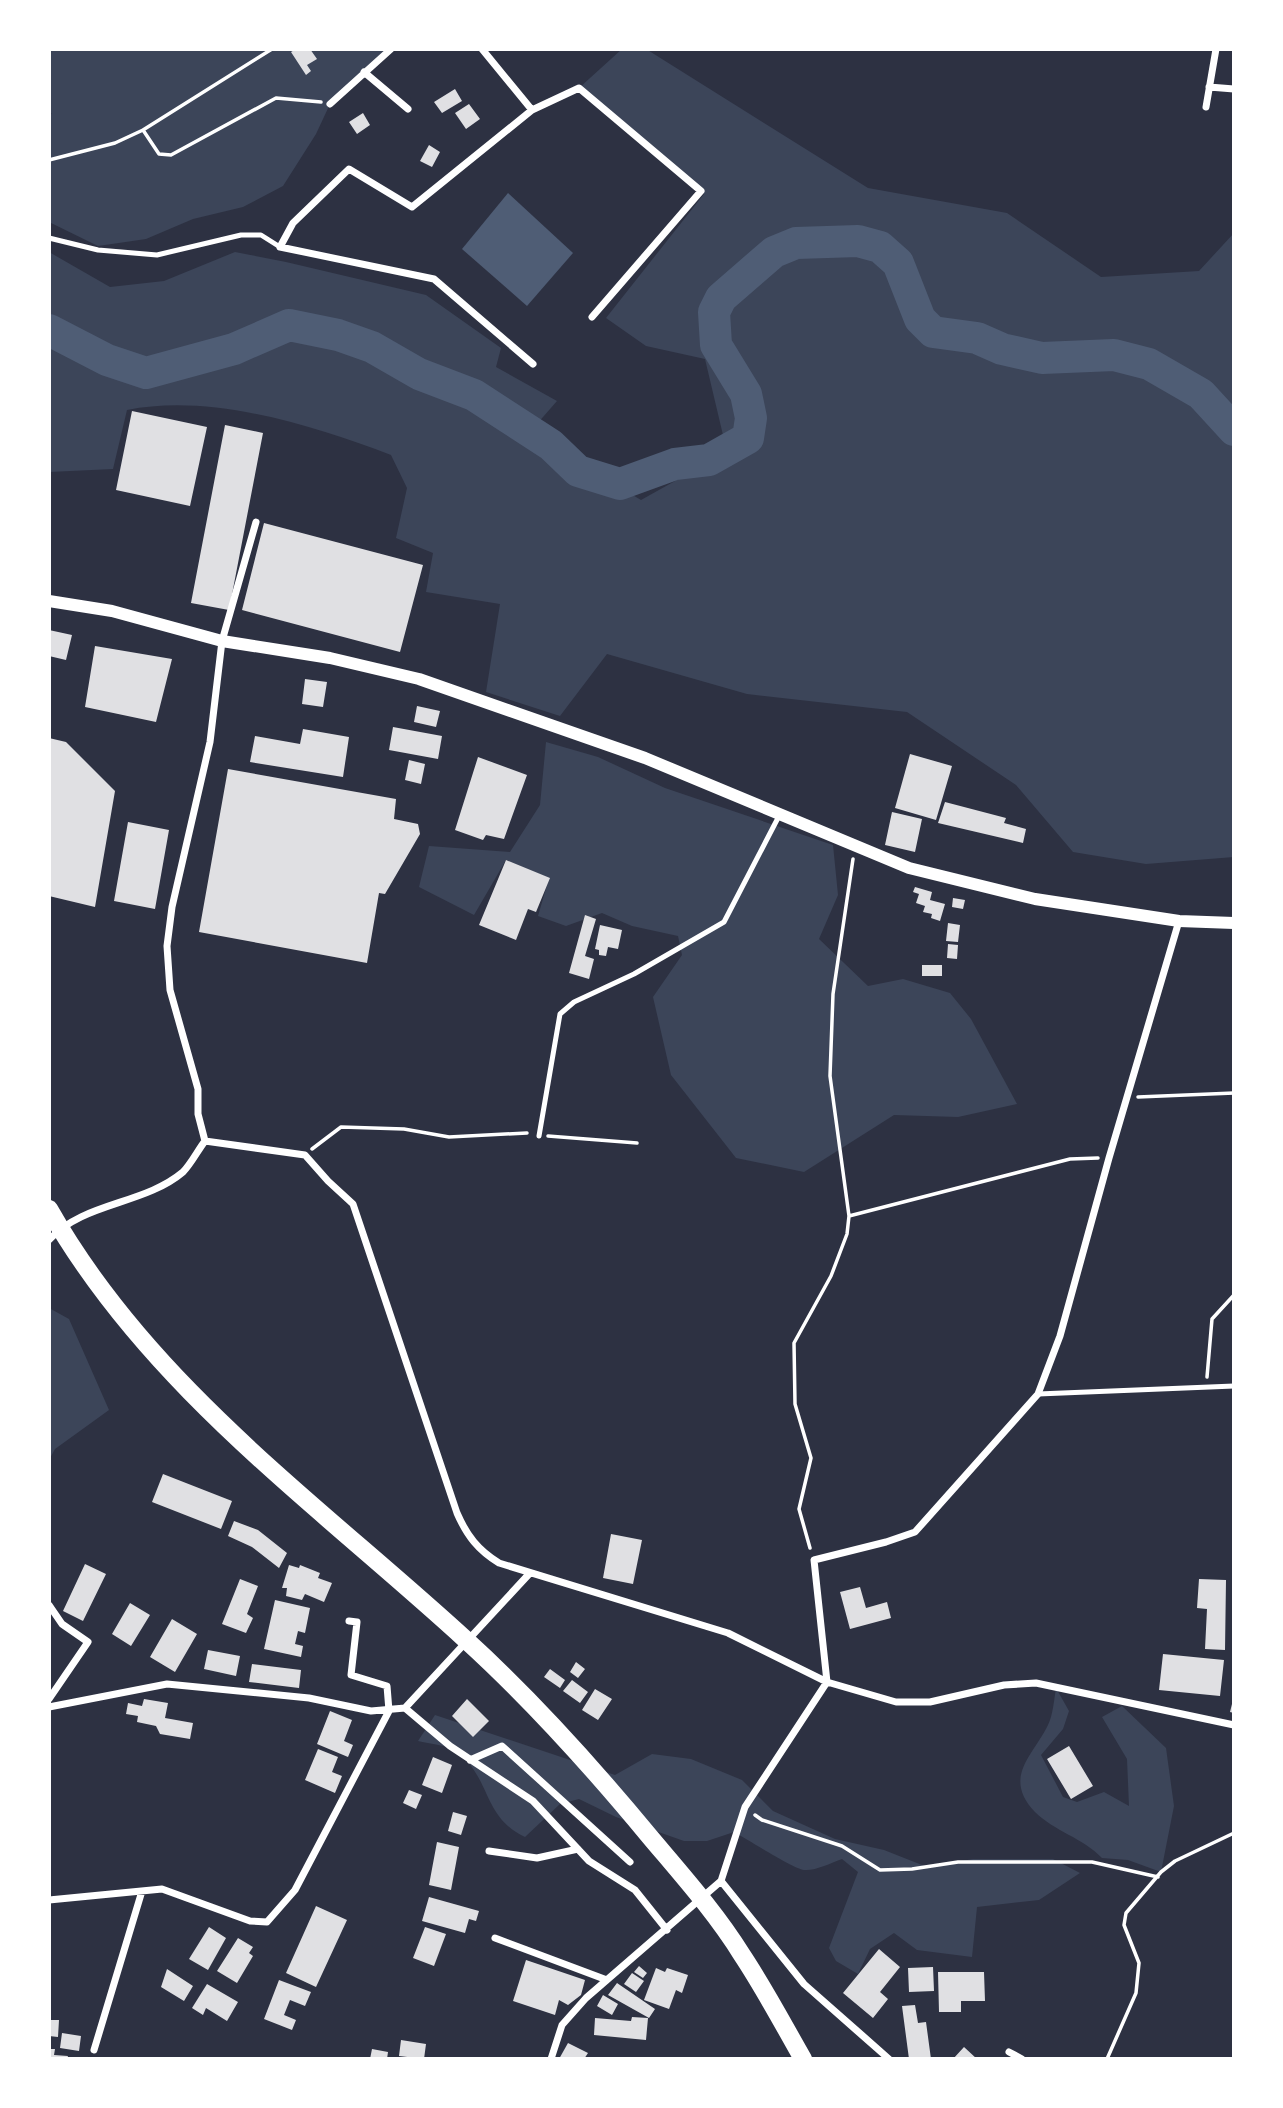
<svg xmlns="http://www.w3.org/2000/svg" width="1283" height="2108" font-family="Quicksand,sans-serif">
<style>
.green{fill:#3c4559}
.water{fill:#4f5d75}
.lines{fill:none;stroke-linecap:round;stroke-linejoin:round}
.river{stroke:#4f5d75;stroke-width:32}
.building{fill:#e0e0e3}
.path{stroke:#fff;stroke-width:3.5}
.service{stroke:#fff;stroke-width:5}
.minor{stroke:#fff;stroke-width:7}
.tertiary{stroke:#fff;stroke-width:12}
.trunk{stroke:#fff;stroke-width:18}
</style>
<rect width="100%" height="100%" fill="#2d3142"/>
<path class="green" d="M49 49H391L330 104 316 134 283 186 243 207 193 219 146 239 98 246 49 222V117L52 113 49 115Z
M622 49H646L868 188 1007 213 1101 277 1199 271 1234 233V857L1146 864 1073 852 1016 785 907 712 747 694 607 654 560 716 486 692 500 604 426 592 433 553 396 538 407 488 391 455C313 425 210 393 127 410L113 469 49 472V252L110 287 164 281 235 252 286 262 426 295 501 348 496 367 557 401 529 433 641 500 727 452 705 359 646 346 606 318 704 194 579 88Z
M546 742 598 757 665 788 833 845 838 895 819 939 868 986 903 979 950 993 971 1019 1017 1104 958 1117 894 1115 804 1172 736 1158 671 1075 653 997 682 955 678 936 632 926 602 913 566 926 538 916 549 878 506 860 474 915 419 887 429 846 510 852 540 805Z
M49 1308 69 1319 109 1410 55 1449 49 1460Z
M1056 1688 1069 1711 1063 1729 1041 1755 1063 1797 1077 1802 1104 1792 1129 1806 1127 1759 1102 1717 1122 1706 1166 1748 1174 1806 1161 1872 1128 1860 1102 1858C1083 1838 1054 1831 1035 1812 1002 1777 1033 1756 1048 1725 1053 1715 1054 1700 1056 1688Z
M435 1715 615 1775 652 1754 691 1759 742 1780 773 1811 835 1839 884 1850 927 1867 973 1859H1053L1080 1873 1039 1900 977 1907 972 1957 917 1950 894 1933 870 1949 858 1974 836 1961 829 1948 858 1872 842 1859C831 1863 815 1871 804 1870 793 1869 749 1840 734 1832L707 1841H684L616 1817 579 1799 560 1804 525 1837C483 1817 492 1782 459 1753 450 1745 429 1744 418 1741Z"/>
<path class="water" d="M508 193 573 253 527 306 462 249Z"/>
<g class="lines">
<path class="river" d="M49 330 107 360 146 373 234 349 289 325 338 335 372 347 419 374 474 395 551 445 578 471 620 484 675 464 709 460 748 438 751 418 746 394 716 345 714 312 721 298 774 252 796 243 858 241 880 247 898 263 920 319 933 332 977 338 1002 349 1042 358 1114 355 1149 364 1201 394 1234 430"/>
</g>
<path class="building" d="M296 49H310L317 59 307 65 311 71 306 75 291 52Z
M455 89 462 101 442 113 434 102Z
M469 104 480 119 466 129 455 113Z
M363 113 370 125 357 134 349 122Z
M429 145 440 152 432 167 420 161Z
M132 411 207 427 190 506 116 490Z
M225 425 263 433 229 610 191 603Z
M264 523 423 565 400 652 242 610Z
M49 630 72 635 66 660 49 656Z
M95 646 172 659 156 722 85 707Z
M305 679 327 682 323 707 302 704Z
M417 706 440 711 436 727 414 722Z
M393 727 442 736 438 759 389 750Z
M303 729 349 737 343 777 250 762 255 736 300 744Z
M49 738 66 742 115 791 95 907 49 896Z
M910 754 952 766 936 820 895 808Z
M478 757 527 775 504 839 486 835 483 840 455 830Z
M409 760 425 764 421 784 405 780Z
M228 769 396 799 394 819 418 824 420 834 385 894 379 893 367 963 199 932Z
M945 802 1006 818 1004 823 1026 829 1023 843 938 823Z
M892 812 922 819 915 852 885 845Z
M128 822 169 830 155 909 114 901Z
M506 860 550 878 536 912 528 909 516 940 479 925Z
M915 887 932 892 930 900 945 904 940 921 931 918 932 914 923 912 925 906 916 903 919 894 913 892Z
M953 898 965 900 963 909 952 907Z
M585 915 596 919 585 956 594 959 589 979 569 973Z
M948 923 960 925 958 942 946 941Z
M600 925 622 930 618 949 608 947 606 956 599 955V950L595 949Z
M948 944 958 945 957 959 947 958Z
M922 965H942V976H922Z
M163 1474 232 1501 221 1529 152 1502Z
M234 1521 258 1530 287 1553 279 1568 252 1547 228 1536Z
M611 1534 642 1540 633 1584 603 1578Z
M85 1564 106 1574 83 1621 63 1611Z
M289 1565 299 1568 300 1565 320 1573 318 1578 332 1583 324 1602 305 1594 302 1600 286 1596 287 1588H282Z
M240 1579 258 1586 247 1614 253 1618 246 1633 222 1624Z
M1199 1579 1226 1580 1225 1650 1205 1649 1207 1609 1197 1608Z
M860 1587 866 1608 887 1602 891 1618 850 1629 840 1592Z
M275 1600 310 1608 305 1633 298 1631 295 1644 303 1646 301 1657 264 1649Z
M130 1603 150 1615 131 1646 112 1634Z
M172 1619 197 1634 175 1672 150 1657Z
M208 1650 240 1656 236 1676 204 1669Z
M1163 1654 1224 1660 1220 1696 1159 1690Z
M576 1662 585 1669 578 1678 570 1672Z
M252 1664 301 1670 299 1688 249 1682Z
M550 1669 565 1680 560 1688 544 1677Z
M572 1680 588 1692 580 1703 563 1691Z
M595 1689 612 1699 598 1720 582 1710Z
M1234 1696V1713L1230 1712Z
M144 1699 168 1703 165 1718 193 1723 190 1739 160 1734 156 1726 137 1722 138 1716 126 1714 128 1703 142 1706Z
M467 1699 489 1721 473 1737 452 1716Z
M330 1711 352 1720 344 1741 353 1745 348 1757 317 1744Z
M1069 1746 1093 1786 1071 1799 1047 1759Z
M318 1749 338 1757 332 1772 342 1776 335 1793 305 1780Z
M433 1757 452 1765 442 1793 422 1785Z
M409 1790 422 1795 416 1809 403 1803Z
M453 1812 467 1816 461 1835 448 1831Z
M437 1842 459 1847 451 1890 429 1885Z
M429 1897 479 1911 476 1921 469 1919 465 1933 422 1921Z
M316 1906 347 1920 316 1987 286 1973Z
M209 1927 226 1938 208 1970 189 1959Z
M425 1927 446 1934 434 1966 413 1958Z
M238 1938 253 1947 249 1953 253 1956 237 1983 217 1971Z
M879 1949 900 1967 880 1992 888 1999 873 2018 843 1993Z
M526 1960 585 1980 581 1995 568 2005 559 2000 555 2015 513 2001Z
M639 1966 647 1973 643 1978 634 1972Z
M933 1967 934 1991 909 1992 908 1968Z
M656 1968 665 1972 667 1968 688 1975 682 1993 676 1990 669 2009 644 2000Z
M167 1969 193 1986 184 2001 161 1987Z
M938 1972H984L985 2001H961V2012H939Z
M632 1973 644 1981 636 1992 624 1984Z
M279 1980 311 1992 305 2006 290 2000 284 2015 296 2020 292 2030 264 2019Z
M617 1983 655 2009 649 2018 608 1995Z
M207 1984 238 2002 227 2021 206 2008 203 2015 192 2008Z
M603 1995 618 2004 612 2015 597 2006Z
M915 2005 918 2023 926 2022 931 2059H909L902 2006Z
M632 2017 648 2018 646 2040 594 2035 595 2018 631 2021Z
M49 2020H59L58 2037 49 2036Z
M62 2033 81 2036 79 2051 60 2048Z
M401 2040 426 2044 424 2059 399 2056Z
M568 2043 588 2053 584 2059H559Z
M964 2047 977 2059H953Z
M49 2049H55L54 2055 68 2056 67 2059H49Z
M372 2049 388 2052 387 2059H370Z"/>
<g class="lines">
<path class="path" d="M143 130 159 154 171 155 276 98 321 102
M49 160 115 143 143 130 272 49
M1138 1097 1234 1093
M548 1136 637 1143
M312 1149 341 1127 404 1129 449 1137 527 1133
M849 1216 1070 1159 1098 1158
M1207 1377 1212 1319 1234 1295
M810 1548 799 1509 811 1458 795 1404 794 1343 831 1276 847 1234 849 1216 830 1076 833 994 853 859
M755 1815 762 1820 842 1846 880 1870 912 1869 958 1862H1092L1158 1877
M1107 2059 1136 1993 1139 1963 1124 1925 1126 1913 1161 1872 1175 1861 1234 1833"/>
<path class="service" d="M49 238 98 250 157 255 241 235H261L280 247
M539 1136 560 1014 574 1002 634 974 724 922 779 816
M1038 1394 1234 1386"/>
<path class="minor" d="M482 49 532 110
M364 72 408 109
M1209 87 1234 89
M330 104 391 49
M1206 107 1216 49
M533 364 434 279 280 247 293 223 349 169 412 207 532 110 579 88 701 191 592 317
M205 1141 305 1155 328 1181 353 1204 457 1513C467 1536 478 1550 499 1563L728 1633 827 1682 896 1702H930L1004 1685 1036 1683 1234 1725
M49 1240C83 1202 144 1205 183 1172 191 1164 198 1150 205 1141L198 1114V1089L170 990 167 946 172 907 210 742 222 641 256 522
M49 1605 62 1624 88 1642 49 1699
M49 1707 167 1684 309 1698 371 1711 405 1708 450 1746 533 1801 589 1861 635 1890 667 1930
M405 1708 530 1573
M470 1760 502 1746 630 1862
M489 1851 537 1858 578 1849
M721 1881 804 1984 889 2059
M49 1900 162 1889 250 1921 267 1922 295 1890 389 1711 387 1686 351 1675 357 1622 349 1621
M495 1938 607 1980
M94 2050 142 1891
M1009 2052 1022 2059
M551 2059 562 2025 586 1998 721 1881 745 1807 827 1682 814 1560 886 1542 915 1532 1038 1394 1060 1336 1109 1158 1179 921"/>
<path class="tertiary" d="M49 601 112 611 222 641 330 658 419 679 645 758 909 868 1035 899 1179 921 1234 923"/>
<path class="trunk" d="M49 1209C149 1386 320 1506 466 1640 533 1701 593 1768 650 1837 682 1875 716 1913 742 1955 764 1988 783 2024 803 2059"/>
</g>
<rect width="1283" height="2108" fill="none" stroke="#ffffff" stroke-width="102"/>
</svg>
